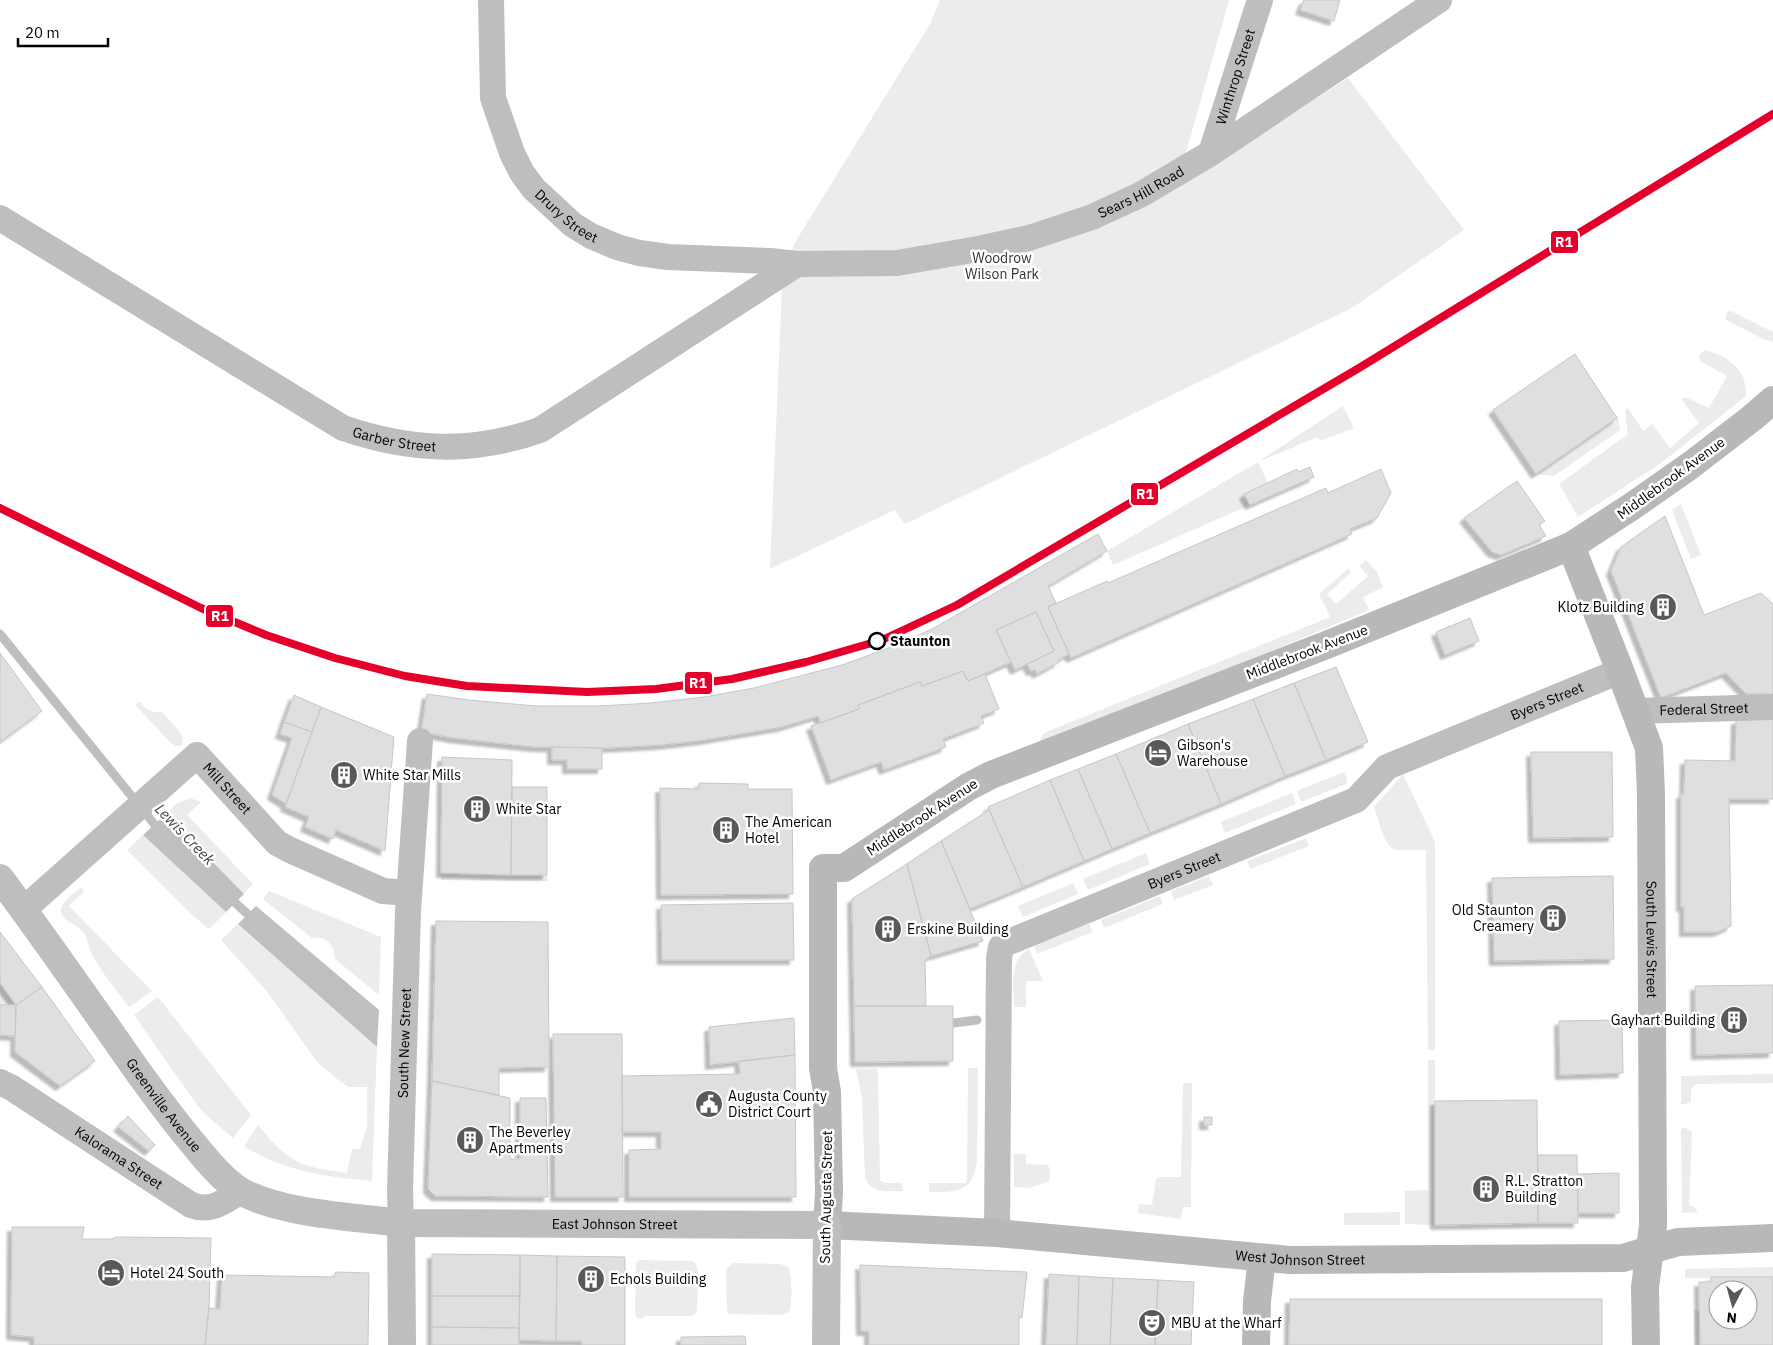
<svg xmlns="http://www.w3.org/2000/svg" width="1773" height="1345" font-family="'IBM Plex Sans',sans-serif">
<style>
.green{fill:#ececec}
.water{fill:#bfbfbf}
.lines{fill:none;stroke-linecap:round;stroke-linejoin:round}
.stream{stroke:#bfbfbf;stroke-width:9}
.building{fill:#dfdfdf;stroke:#c7c7c7;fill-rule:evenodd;filter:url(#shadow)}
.street{stroke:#bebebe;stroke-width:26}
.secondary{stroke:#b8b8b8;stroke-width:28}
.primary{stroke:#bebebe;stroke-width:28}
.rail-1-casing{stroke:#fff;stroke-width:11}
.rail-1{stroke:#e4002b;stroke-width:8}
.stop-dot{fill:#fff;stroke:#000;stroke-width:2.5}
.labels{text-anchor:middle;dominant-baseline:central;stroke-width:5;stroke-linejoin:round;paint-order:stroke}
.street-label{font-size:14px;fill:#000;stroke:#fff}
.park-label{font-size:14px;fill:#333;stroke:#fff}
.poi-label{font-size:14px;fill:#000;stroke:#fff;text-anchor:start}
.stop-label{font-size:14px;font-weight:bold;fill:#000;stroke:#fff;text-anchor:start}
.water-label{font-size:15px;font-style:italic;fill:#444;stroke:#fff}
.line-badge{stroke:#fff;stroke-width:2}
.badge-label{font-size:14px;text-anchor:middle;font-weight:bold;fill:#fff}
</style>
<defs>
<filter id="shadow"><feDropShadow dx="-4.5" dy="4.5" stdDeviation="1" flood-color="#0004"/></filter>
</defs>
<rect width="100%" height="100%" fill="#fff"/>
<path class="green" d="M940 0H1229L1176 188 1348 78 1464 230 1352 308 905 524 895 510 770 569 782 286 794 244 930 24Z
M1731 311 1773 332V342L1763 339 1728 321 1725 319 1727 312Z
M1705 350C1727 355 1748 371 1746 396L1661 463 1578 517 1559 484 1628 434 1625 410 1628 408 1643 431 1652 424 1670 448 1699 423 1681 399 1685 397 1709 408 1727 376 1700 361 1699 355Z
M1343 406 1354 428 1320 441 1317 437 1258 462 1268 483 1245 494 1250 505 1113 565 1107 551 1258 462Z
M1618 415 1620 430 1554 476 1536 474Z
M1681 504 1701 555 1691 559 1672 510Z
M1366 560 1377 572 1383 587 1363 597 1369 610 1210 677 1037 745 1044 733 1330 617 1319 594 1349 568 1351 573 1327 594 1336 604 1368 576 1359 566Z
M140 701C145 710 152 713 162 712 169 721 187 734 182 745L176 746 171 743 135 705Z
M1344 772 1347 780 1346 784 1301 802 1297 791Z
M1403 774 1435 842V1050H1428L1426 850H1395C1383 844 1379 820 1374 807Z
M1292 793 1296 804 1225 833 1221 822Z
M190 798 201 802 187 815 253 884 244 894 166 814 176 804Z
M143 835 226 912 209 929 190 913 127 850Z
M1306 838 1309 846 1250 869 1247 861Z
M1146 853 1150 864 1088 890 1083 879Z
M441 873 547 875 548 881 441 880Z
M1209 876 1213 885 1174 900 1171 891Z
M1073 883 1078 894 1023 917 1018 906Z
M80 888 83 889 84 891 69 906 152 991 129 1007C117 991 103 974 93 957 88 949 89 938 83 932 76 923 63 923 61 911 60 903 74 893 80 888Z
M269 891 381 937 379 995 335 959C335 946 326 935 312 938L263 899Z
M1160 896 1163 904 1104 928 1101 920Z
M238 924 377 1047 372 1181C327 1177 283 1171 244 1146L258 1125C288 1162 300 1167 347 1173L352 1149H360L367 1127V1087H349L337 1079 317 1062 265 989 221 940Z
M1089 924 1093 932 1037 954 1034 946Z
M1029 949 1043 981H1026V1007H1014C1014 986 1008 961 1029 949Z
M0 983 16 1005H0Z
M158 997 251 1115 233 1138 205 1114 197 1105 134 1015Z
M1428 1060H1435V1225L1405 1224V1191L1428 1190Z
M968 1068H978L977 1159C974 1193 957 1192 929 1192V1183H965L967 1180Z
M856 1069H878L880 1180 884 1183H902L903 1191C888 1191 873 1194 865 1179L862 1098Z
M1773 1074V1083L1696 1084 1691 1089V1102L1681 1105V1076Z
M1183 1083H1192L1191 1207H1183L1181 1219 1138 1213 1139 1204 1152 1205 1156 1179 1160 1177H1181Z
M1682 1127 1690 1130 1692 1133 1689 1205 1694 1207 1698 1212 1682 1213 1681 1132Z
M1014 1154H1026V1164L1047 1165 1050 1168 1049 1181 1030 1188 1014 1187Z
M1400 1212V1225H1344V1213Z
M640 1260 691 1261 695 1263 698 1271 697 1312 692 1316H644L643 1319 637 1318 635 1313 636 1264 637 1261Z
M734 1263 780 1264 788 1267C792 1275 793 1304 789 1312L783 1315 729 1314 727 1311 726 1271 728 1267Z
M1773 1267V1277L1685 1278V1269Z
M1694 1310 1700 1311V1345H1694Z"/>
<path class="water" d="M166 814 244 894 226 912 143 835Z
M256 906 379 1010 377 1047 238 924Z"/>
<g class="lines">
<path class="stream" d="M0 634 155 825 163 833
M228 896 255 921
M953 1023 977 1020"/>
</g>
<path class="building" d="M1304 0H1340L1334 21 1300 10Z
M1575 354 1617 418 1536 474 1493 410Z
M1310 467 1314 477 1250 505 1244 494 1297 469 1298 472Z
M1381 469 1391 493 1377 518 1350 529 1352 534 1071 658 1048 607 1107 581 1108 583 1326 488 1328 493Z
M1517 481 1545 521 1539 525 1546 536 1501 555 1492 552 1464 518Z
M1665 516 1704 615 1761 593 1773 604V694H1746L1726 673 1661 698 1611 571 1621 547Z
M1098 534 1107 551 1048 586 1056 603 1048 607 1069 654 1058 660 1059 662 1037 674 1035 670 1031 671 1027 664 1054 651 1036 612 996 630 1011 662 968 681 963 671 922 686 920 682 858 705 859 709 821 723 818 716 782 727 704 740 662 745 607 748 534 747 453 738 421 732 427 694 469 700 536 706H598L651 703 704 697 754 688 842 665 894 646 934 628Z
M1036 612 1054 651 1015 670 996 630Z
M1470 618 1479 641 1445 655 1436 632Z
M0 653 42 711 0 742Z
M1336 667 1368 742 1326 760 1294 683Z
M963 671 968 681 985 674 999 709 981 716 984 723 943 739 946 747 884 770 881 762 831 780 811 726 859 709 858 705 920 682 922 686Z
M1294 683 1326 760 1285 776 1253 699Z
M294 695 321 707 312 732 284 722Z
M1253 699 1285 776 1221 804 1188 724Z
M321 707 394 737 385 851 336 830 333 839 305 827 309 817 285 807Z
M1773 719V799H1729L1731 926 1718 932H1684V907H1681V794H1684L1685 760 1735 761 1736 720Z
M284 722 312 732 286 804 272 795 292 738 280 734Z
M1188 724 1221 804 1150 833 1116 754Z
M552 747 602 748V769H567V760H552Z
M1531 752H1612L1613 837 1533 838Z
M1116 754 1150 833 1112 849 1078 769Z
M442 757 512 760 511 875 441 873Z
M1078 769 1112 849 1084 861 1050 780Z
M1050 780 1084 861 1023 887 988 807Z
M699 783 748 784V789H792L793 894 661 895 660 788 699 789Z
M512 787H547V875H511Z
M989 810 1023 887 970 909 941 841Z
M941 841 983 941 931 956 907 864Z
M907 864 931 956 925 960 926 1006H854L852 899Z
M1613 876 1614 959 1494 961 1492 878Z
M793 903 794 960H662L661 905Z
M436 921 548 922 549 1067 499 1068V1095L432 1081Z
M0 932 42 987 16 1005 0 983Z
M1773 985V1053L1696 1055 1695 986Z
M42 987 95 1061 60 1086 15 1052 16 1005Z
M0 1005H16L15 1036 0 1035Z
M854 1006H953V1061L855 1062Z
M794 1018 795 1055 710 1065 709 1027Z
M1622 1020 1623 1073 1560 1075 1559 1021Z
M553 1034H622L623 1197H555Z
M795 1055 796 1197H629V1150L661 1149V1132H622V1076L740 1074 739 1061Z
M432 1081 510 1098V1159H520V1098H546L548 1197 436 1196 432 1193 428 1189Z
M1537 1100 1538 1223 1435 1225V1101Z
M128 1116 155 1145 149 1151 118 1127Z
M1204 1117H1212V1125H1204Z
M1538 1155H1577L1578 1223H1538Z
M1619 1173V1213H1578V1174Z
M12 1227H84L82 1239H112L116 1237 211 1238 209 1308 205 1345H34V1337L11 1335Z
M432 1254 520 1255V1296H432Z
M520 1255 557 1256 556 1341 519 1340Z
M557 1256 625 1257V1345H582L581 1341H556Z
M860 1265 1027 1272 1022 1318 1019 1317V1345H869V1331H861Z
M336 1272 369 1273 368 1345H205L209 1308 220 1309 222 1275 334 1277Z
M1049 1274 1079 1276 1077 1345H1046Z
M1079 1276 1113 1278 1110 1345H1077Z
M1711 1277H1773V1345H1700L1699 1282H1711ZM1718 1290H1748V1320H1718Z
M1113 1278 1158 1280 1155 1345H1110Z
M1158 1280 1194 1282 1191 1345H1155Z
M432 1296H520L519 1328 432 1327Z
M1290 1299H1602V1345H1289Z
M432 1327 519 1328V1345H432Z
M745 1336 746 1345H681V1337Z"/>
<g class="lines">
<g class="street">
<path id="s1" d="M491 0 493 98 512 153 522 173 534 189 573 225 591 236 617 247 639 253 668 257 770 261 797 264 897 263 978 249 1029 238 1092 217 1140 195 1211 153 1439 0"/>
<path id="s2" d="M1211 153 1260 0"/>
<path id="s3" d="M0 218 343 428C411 451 472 454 540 430L797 264"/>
<path id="s4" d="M1635 711 1773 707"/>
<path id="s5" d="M23 910 197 755 277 843 290 850 383 891 409 893"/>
<path id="s6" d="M0 1082 12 1088 191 1205C212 1213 224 1201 241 1191"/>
<path id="s7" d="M401 1223 400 1191 408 911 420 741"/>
<path id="s8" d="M997 1233 999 958 1001 947 1004 944 1356 800 1387 767 1620 671"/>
</g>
<g class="secondary">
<path id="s9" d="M1773 400 1752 418 1691 465 1634 505 1571 546 1329 644 991 775 968 787 844 868H823V1068L827 1092 829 1193 827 1225 997 1233 1290 1260 1623 1258 1678 1242 1773 1238"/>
<path id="s10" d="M1571 546 1619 668 1649 748 1651 794 1653 1226 1645 1287 1646 1345"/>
<path d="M1256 1345 1257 1301 1262 1258"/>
</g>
<g class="primary">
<path id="s11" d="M0 878C46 940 90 1003 134 1066 154 1094 174 1121 196 1147 209 1163 224 1181 242 1192 283 1214 355 1217 401 1223L827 1225 826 1345"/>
<path d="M401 1223 402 1345"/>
</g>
<g class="rail-1-casing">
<path id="rail-1" d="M0 508 201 608 266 635 335 658 405 676 467 686 587 692 656 689 732 679 806 662 882 640 957 605 1359 368 1773 114"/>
</g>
<use href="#rail-1" class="rail-1"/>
</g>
<defs>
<g id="building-disc" transform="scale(1.4375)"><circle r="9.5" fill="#595959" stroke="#fff"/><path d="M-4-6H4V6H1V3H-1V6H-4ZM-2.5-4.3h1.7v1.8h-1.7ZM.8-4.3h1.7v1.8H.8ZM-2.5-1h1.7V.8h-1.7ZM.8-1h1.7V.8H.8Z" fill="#fff"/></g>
<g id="hotel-disc" transform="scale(1.4375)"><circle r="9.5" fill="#595959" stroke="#fff"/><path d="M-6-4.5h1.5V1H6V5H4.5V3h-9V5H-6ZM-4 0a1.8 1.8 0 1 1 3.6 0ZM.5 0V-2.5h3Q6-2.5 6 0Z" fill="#fff"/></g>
<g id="civic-disc" transform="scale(1.4375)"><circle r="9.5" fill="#595959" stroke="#fff"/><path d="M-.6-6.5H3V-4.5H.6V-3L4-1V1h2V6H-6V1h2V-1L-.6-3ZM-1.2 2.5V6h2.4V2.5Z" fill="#fff"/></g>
<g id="theatre-disc" transform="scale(1.4375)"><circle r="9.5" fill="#595959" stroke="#fff"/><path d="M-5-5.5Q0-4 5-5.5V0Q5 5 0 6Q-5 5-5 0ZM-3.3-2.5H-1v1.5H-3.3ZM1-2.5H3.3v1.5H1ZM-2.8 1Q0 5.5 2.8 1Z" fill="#fff"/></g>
</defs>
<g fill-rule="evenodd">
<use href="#building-disc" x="1663" y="607"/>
<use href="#hotel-disc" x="1158" y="753"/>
<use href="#building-disc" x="344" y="775"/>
<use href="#building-disc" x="477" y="809"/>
<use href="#building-disc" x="726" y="830"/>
<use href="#building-disc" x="1553" y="918"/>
<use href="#building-disc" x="888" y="929"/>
<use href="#building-disc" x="1734" y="1020"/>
<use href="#civic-disc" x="709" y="1104"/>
<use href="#building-disc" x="470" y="1140"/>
<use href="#building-disc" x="1486" y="1189"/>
<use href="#hotel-disc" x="111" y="1273"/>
<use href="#building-disc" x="591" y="1279"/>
<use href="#theatre-disc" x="1152" y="1323"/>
</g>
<circle class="stop-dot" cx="877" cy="641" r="8"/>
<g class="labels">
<g class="street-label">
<text stroke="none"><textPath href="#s2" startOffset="80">Winthrop Street</textPath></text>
<text stroke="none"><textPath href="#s1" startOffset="838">Sears Hill Road</textPath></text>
<text stroke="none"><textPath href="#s1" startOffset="241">Drury Street</textPath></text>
<text stroke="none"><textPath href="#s3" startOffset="455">Garber Street</textPath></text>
<text transform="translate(1671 478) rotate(-36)">Middlebrook Avenue</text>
<text transform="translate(1307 652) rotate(-21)">Middlebrook Avenue</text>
<text stroke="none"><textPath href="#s8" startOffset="889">Byers Street</textPath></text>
<text stroke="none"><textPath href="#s4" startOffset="69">Federal Street</textPath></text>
<text stroke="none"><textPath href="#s5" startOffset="278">Mill Street</textPath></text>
<text transform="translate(922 817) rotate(-33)">Middlebrook Avenue</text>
<text stroke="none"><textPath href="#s8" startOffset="485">Byers Street</textPath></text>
<text stroke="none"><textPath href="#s10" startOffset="408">South Lewis Street</textPath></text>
<text stroke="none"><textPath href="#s7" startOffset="180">South New Street</textPath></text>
<text stroke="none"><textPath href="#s11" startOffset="280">Greenville Avenue</textPath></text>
<text stroke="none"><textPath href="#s6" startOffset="141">Kalorama Street</textPath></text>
<text transform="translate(826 1197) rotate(-89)">South Augusta Street</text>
<text stroke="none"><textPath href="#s11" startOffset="774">East Johnson Street</textPath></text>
<text stroke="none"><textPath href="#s9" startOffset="1900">West Johnson Street</textPath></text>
</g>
<g class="park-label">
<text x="1002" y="258">Woodrow<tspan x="1002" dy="16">Wilson Park</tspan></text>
</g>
<g class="poi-label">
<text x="1644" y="607" text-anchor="end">Klotz Building</text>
<text x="1177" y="745">Gibson's<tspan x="1177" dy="16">Warehouse</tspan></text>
<text x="363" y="775">White Star Mills</text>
<text x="496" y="809">White Star</text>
<text x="745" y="822">The American<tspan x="745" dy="16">Hotel</tspan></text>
<text x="1534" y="910" text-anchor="end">Old Staunton<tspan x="1534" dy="16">Creamery</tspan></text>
<text x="907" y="929">Erskine Building</text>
<text x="1715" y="1020" text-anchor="end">Gayhart Building</text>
<text x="728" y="1096">Augusta County<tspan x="728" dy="16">District Court</tspan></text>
<text x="489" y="1132">The Beverley<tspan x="489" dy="16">Apartments</tspan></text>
<text x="1505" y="1181">R.L. Stratton<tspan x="1505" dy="16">Building</tspan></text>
<text x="130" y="1273">Hotel 24 South</text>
<text x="610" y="1279">Echols Building</text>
<text x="1171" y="1323">MBU at the Wharf</text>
</g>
<g class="stop-label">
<text x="890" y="641">Staunton</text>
</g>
<g class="water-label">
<text transform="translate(185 834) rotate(46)">Lewis Creek</text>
</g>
</g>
<g class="line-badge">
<rect x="1550" y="230" width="29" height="24" rx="5" fill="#e4002b"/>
<rect x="1130" y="482" width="29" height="24" rx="5" fill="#e4002b"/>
<rect x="205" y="604" width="29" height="24" rx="5" fill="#e4002b"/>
<rect x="684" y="671" width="29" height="24" rx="5" fill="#e4002b"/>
</g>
<g class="badge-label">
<text x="1564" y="247">R1</text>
<text x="1145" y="499">R1</text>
<text x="220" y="621">R1</text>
<text x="698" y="688">R1</text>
</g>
<g transform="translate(1733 1305) rotate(186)"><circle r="24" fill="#ffffff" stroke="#999999"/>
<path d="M0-4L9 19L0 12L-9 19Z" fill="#595959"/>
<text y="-8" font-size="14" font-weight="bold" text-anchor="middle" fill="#000000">N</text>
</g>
<path d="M18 38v8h90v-8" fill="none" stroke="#000000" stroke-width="2.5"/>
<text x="25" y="38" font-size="15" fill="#000000" stroke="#ffffff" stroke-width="4" paint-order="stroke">20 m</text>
</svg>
